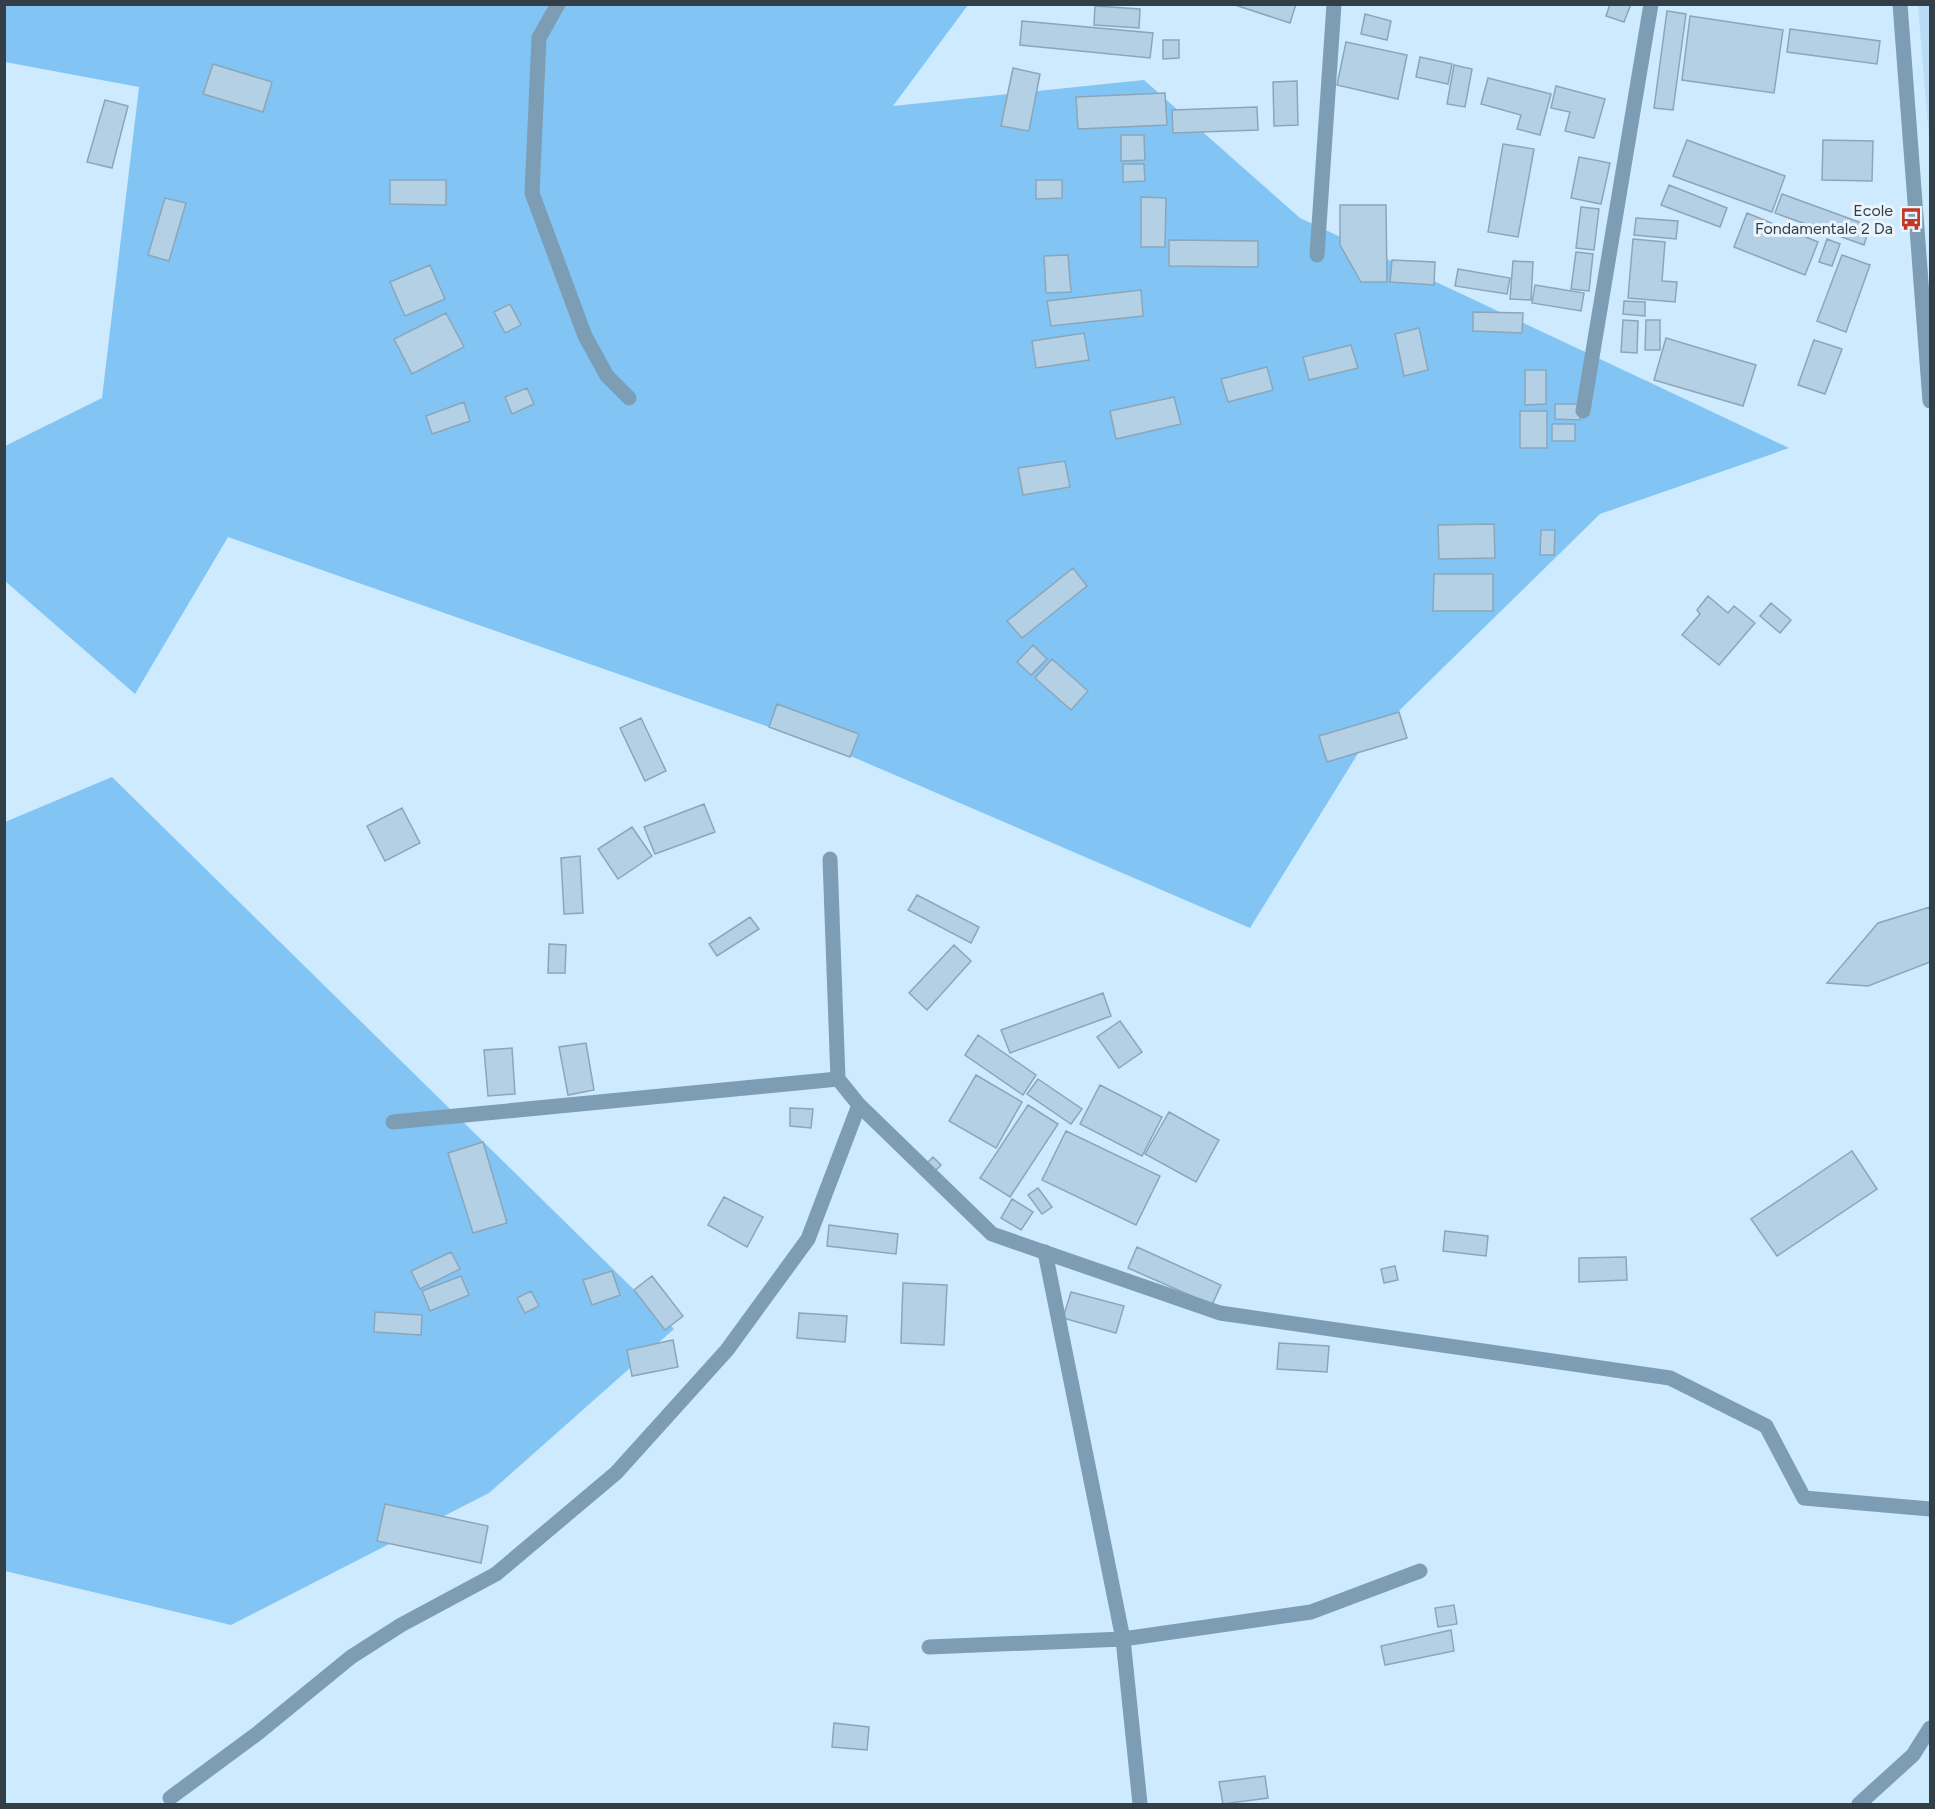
<svg xmlns="http://www.w3.org/2000/svg" width="1935" height="1809" font-family="Figtree,sans-serif">
<style>
.built{fill:#b9dcf6}
.green{fill:#82c5f4}
.building{fill:#b4d0e5;stroke:#8aa6ba;stroke-width:1.5}
.lines{fill:none;stroke-linecap:round;stroke-linejoin:round}
.minor{stroke:#7c9db4;stroke-width:15}
.labels{text-anchor:middle;dominant-baseline:central;stroke-width:6;stroke-linejoin:round;paint-order:stroke}
.poi-label{font-size:16px;fill:#333e47;stroke:#e9f4fd;text-anchor:end}
</style>
<rect width="100%" height="100%" fill="#cdeaff"/>
<path class="built" d="M1918 5H1930V150Z"/>
<path class="green" d="M5 5H968L893 106 1144 80 1300 218 1789 448 1600 514 1362 747 1250 928 846 754 228 537 135 694 5 581V446L102 398 139 87 5 62Z
M112 777 674 1329 489 1493 231 1625 5 1571V822Z"/>
<path class="building" d="M1232 4H1296L1290 23Z
M1610 4H1631L1624 22 1606 16Z
M1095 6 1140 9 1139 28 1094 25Z
M1667 11 1686 14 1673 110 1654 108Z
M1365 14 1391 21 1387 40 1361 34Z
M1690 16 1783 30 1774 93 1682 80Z
M1022 21 1153 33 1150 58 1020 45Z
M1790 29 1880 41 1877 64 1787 52Z
M1163 40H1179V58L1163 59Z
M1346 42 1407 55 1398 99 1337 85Z
M1420 57 1452 64 1448 84 1416 77Z
M213 64 272 82 263 112 203 94Z
M1454 65 1472 69 1465 107 1447 104Z
M1013 68 1040 74 1029 131 1001 126Z
M1488 78 1551 94 1540 135 1517 129 1521 115 1481 104Z
M1297 81 1298 125 1274 126 1273 82Z
M1556 86 1605 99 1594 138 1565 131 1570 112 1551 108Z
M1165 93 1167 125 1078 129 1076 97Z
M105 100 128 106 112 168 87 162Z
M1257 107 1258 130 1173 133 1172 110Z
M1121 135H1144L1145 160 1121 161Z
M1687 140 1785 176 1772 212 1673 176Z
M1823 140 1873 141 1872 181 1822 180Z
M1503 144 1534 149 1518 237 1488 232Z
M1579 157 1610 163 1601 204 1571 198Z
M1123 164H1144L1145 181 1123 182Z
M390 180H446V205L390 204Z
M1036 180H1062V198L1036 199Z
M1669 185 1727 208 1720 227 1661 205Z
M1782 194 1870 226 1864 245 1775 213Z
M1141 197 1166 198 1165 247H1141Z
M165 198 186 203 169 261 148 255Z
M1340 205H1386L1387 282H1361L1340 245Z
M1581 207 1599 209 1594 250 1576 248Z
M1747 213 1818 242 1805 275 1734 247Z
M1636 218 1678 221 1676 239 1634 235Z
M1633 239 1665 242 1662 281 1677 282 1675 302 1628 298Z
M1827 239 1840 244 1832 266 1819 262Z
M1169 240 1258 241V267L1169 266Z
M1576 252 1593 254 1589 291 1571 289Z
M1068 255 1071 292 1046 293 1044 256Z
M1842 255 1870 265 1846 332 1817 321Z
M1392 260 1435 262 1434 285 1390 282Z
M1513 261 1533 262 1531 300 1510 299Z
M430 265 445 299 405 316 390 282Z
M1458 269 1510 278 1507 294 1455 286Z
M1535 285 1584 293 1581 311 1532 303Z
M1141 290 1143 316 1051 326 1047 301Z
M1624 301 1645 302V316L1623 314Z
M510 304 521 325 505 333 494 312Z
M1473 312 1523 313 1522 333 1473 331Z
M446 313 464 347 412 374 394 339Z
M1623 320 1638 321 1637 353 1621 352Z
M1646 320H1660V350H1645Z
M1419 328 1428 370 1404 376 1395 334Z
M1084 333 1089 360 1036 368 1032 341Z
M1666 338 1756 365 1743 406 1654 380Z
M1814 340 1842 349 1825 394 1798 385Z
M1351 345 1358 368 1309 380 1303 357Z
M1267 367 1273 390 1228 402 1221 379Z
M1525 370H1546V404L1525 405Z
M527 388 534 404 512 414 505 397Z
M1174 397 1181 424 1116 439 1110 411Z
M464 402 470 421 432 434 426 416Z
M1555 404H1580V420L1555 419Z
M1520 411H1547V448H1520Z
M1552 424H1575V441H1552Z
M1065 461 1070 487 1023 495 1018 468Z
M1494 524 1495 558 1439 559 1438 525Z
M1541 530H1555L1554 555H1540Z
M1073 568 1087 586 1022 638 1007 621Z
M1434 574H1493V611H1433Z
M1708 596 1728 613 1734 606 1755 623 1719 665 1682 635 1700 614 1697 610Z
M1771 603 1791 620 1780 633 1760 616Z
M1033 645 1047 659 1031 675 1017 662Z
M1052 659 1088 691 1071 710 1035 678Z
M777 704 859 734 850 757 769 727Z
M1399 712 1407 738 1327 762 1319 736Z
M641 718 666 771 645 781 620 728Z
M704 804 715 832 655 854 644 827Z
M402 808 420 843 385 861 367 826Z
M632 827 652 856 618 879 598 849Z
M580 856 583 913 564 914 561 858Z
M917 895 979 927 971 943 908 910Z
M1930 907V962L1868 986 1827 983 1878 923Z
M750 917 759 929 717 956 709 944Z
M549 944 566 945 565 973H548Z
M954 945 971 961 927 1010 909 993Z
M1103 993 1111 1016 1010 1053 1001 1030Z
M1120 1021 1142 1052 1119 1068 1097 1037Z
M978 1035 1036 1075 1023 1095 965 1055Z
M586 1043 594 1090 568 1095 559 1047Z
M512 1048 515 1094 488 1096 484 1050Z
M976 1075 1022 1102 996 1148 949 1121Z
M1038 1079 1082 1109 1071 1124 1027 1094Z
M1100 1085 1162 1117 1142 1156 1080 1124Z
M1028 1105 1058 1124 1010 1197 980 1178Z
M790 1108 813 1109 811 1128 790 1126Z
M1169 1112 1219 1140 1196 1182 1145 1154Z
M1066 1131 1160 1176 1136 1225 1042 1180Z
M483 1142 507 1223 473 1233 448 1153Z
M1852 1151 1877 1189 1777 1256 1751 1219Z
M933 1157 941 1165 930 1176 922 1168Z
M1038 1188 1052 1207 1042 1214 1028 1195Z
M724 1197 763 1217 747 1247 708 1225Z
M1012 1199 1033 1212 1021 1230 1001 1218Z
M829 1225 898 1234 896 1254 827 1246Z
M1445 1231 1488 1236 1486 1256 1443 1251Z
M1137 1247 1221 1285 1212 1305 1128 1268Z
M451 1252 460 1269 420 1289 411 1271Z
M1626 1257 1627 1280 1579 1282V1258Z
M1395 1266 1398 1280 1384 1283 1381 1269Z
M612 1271 620 1295 592 1305 583 1280Z
M461 1276 469 1295 430 1311 422 1291Z
M652 1276 683 1316 665 1330 634 1290Z
M903 1283 947 1285 944 1345 901 1343Z
M531 1291 539 1306 525 1313 517 1298Z
M1071 1292 1124 1306 1116 1333 1063 1318Z
M375 1312 422 1315 421 1335 374 1332Z
M799 1313 847 1316 845 1342 797 1338Z
M673 1340 678 1367 632 1376 627 1350Z
M1279 1343 1329 1346 1327 1372 1277 1369Z
M385 1504 488 1526 481 1563 377 1541Z
M1454 1605 1457 1624 1438 1627 1435 1608Z
M1451 1630 1454 1651 1385 1665 1381 1646Z
M834 1723 869 1727 867 1750 832 1747Z
M1265 1776 1268 1798 1223 1804 1219 1782Z"/>
<g class="lines">
<path class="minor" d="M558 4 539 38 532 193 585 336 607 376 629 398
M1900 4 1930 401
M1317 255 1334 4
M1583 411 1651 4
M830 859 838 1079 859 1105 992 1234 1220 1313 1670 1378 1766 1426 1804 1498 1930 1509
M393 1122 838 1079
M1045 1252 1123 1639 1140 1804
M929 1647 1123 1639 1311 1612 1420 1571
M170 1798 258 1733 351 1657 401 1625 496 1574 616 1473 727 1350 808 1239 859 1105
M1859 1804 1913 1755 1930 1728"/>
</g>
<defs>
<g id="bus-bare" transform="scale(1.8)"><path d="M-5-6H5V4H4V6H2V4H-2V6H-4V4H-5ZM-3.5-4V0h7V-4ZM-3.5 1.2v1.5H-2V1.2ZM2 1.2v1.5H3.5V1.2Z" fill="#c33727" stroke="#e9f4fd" stroke-width="2.5" paint-order="stroke"/></g>
</defs>
<g fill-rule="evenodd">
<use href="#bus-bare" x="1911" y="219"/>
</g>
<g class="labels">
<g class="poi-label">
<text x="1893" y="210">Ecole<tspan x="1893" dy="18">Fondamentale 2 Da</tspan></text>
</g>
</g>
<rect width="1935" height="1809" fill="none" stroke="#333e47" stroke-width="12"/>
</svg>
